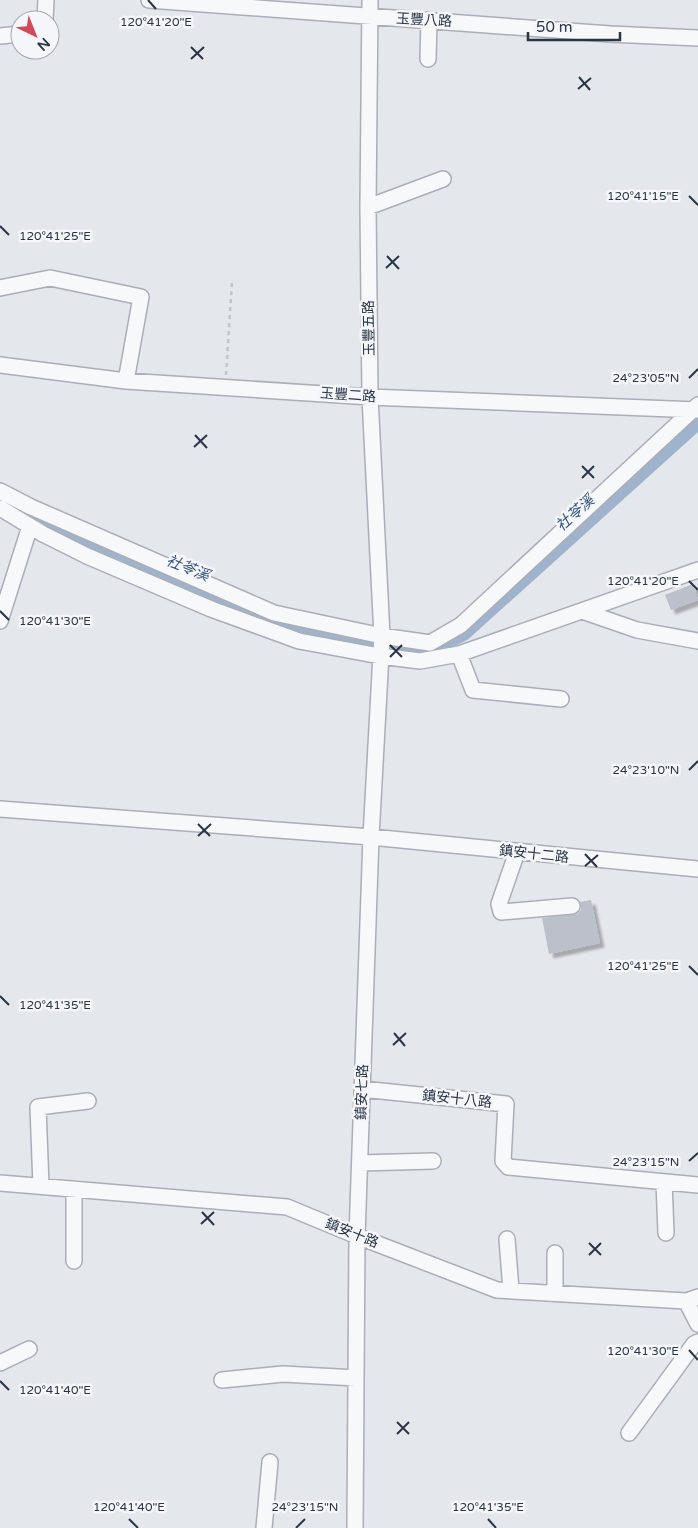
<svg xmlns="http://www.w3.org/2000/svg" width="698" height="1528" font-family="'Varela Round','Noto Sans TC',sans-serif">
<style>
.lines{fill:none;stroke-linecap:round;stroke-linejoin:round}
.canal{stroke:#9fb4cc;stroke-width:12}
.building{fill:#bbc0ca;filter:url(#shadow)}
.minor-casing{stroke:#a9aeb7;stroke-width:18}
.path{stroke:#c2c5cb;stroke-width:2.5;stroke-dasharray:4 4;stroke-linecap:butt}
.minor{stroke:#f7f8fa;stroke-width:15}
.ticks{fill:none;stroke:#2b3445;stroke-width:2}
.labels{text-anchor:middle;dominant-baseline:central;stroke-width:5;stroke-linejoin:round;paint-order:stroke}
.street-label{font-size:14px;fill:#2b3445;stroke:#f4f6f9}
.water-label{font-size:15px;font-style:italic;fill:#34527a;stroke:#f4f6f9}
.ticks-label{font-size:12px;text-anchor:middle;fill:#2b3445;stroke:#f4f6f9;stroke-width:5;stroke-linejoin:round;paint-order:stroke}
</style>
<defs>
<filter id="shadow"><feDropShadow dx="4.5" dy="4.5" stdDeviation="1" flood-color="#0004"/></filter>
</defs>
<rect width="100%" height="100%" fill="#e4e7ec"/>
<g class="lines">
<path class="canal" d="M20 513 67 536 296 629 371 643
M391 646 408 649 440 647 464 635 698 424"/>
</g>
<path class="building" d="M693 584 698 600 671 610 665 595Z
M591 900 600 943 549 954 542 918 577 914 581 910 580 902Z"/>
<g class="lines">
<g class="minor-casing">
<path id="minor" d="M149 0 610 34 698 38
M45 20 46 0
M0 36 20 34
M428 59 429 20
M368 207 443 179
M0 288 50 278 141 297 126 381
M0 365 126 381 370 397 697 410
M0 491 31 507 274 613 382 636 430 643 461 625 698 405
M0 508 43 534 87 556 211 609 299 641 380 656 420 661 459 654 698 570
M582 611 637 630 698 641
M0 621 30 526
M459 654 473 690 561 699
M0 809 371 837 698 869
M517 852 499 904 501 912 572 906
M362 1089 506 1104 503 1161 508 1167 698 1185
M360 1163 433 1161
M664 1182 666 1233
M0 1183 287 1207 357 1236 497 1290 686 1301 698 1297
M41 1186 38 1107 88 1101
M507 1239 511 1290
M555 1253V1293
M74 1261V1189
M686 1301 698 1324
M0 1363 29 1349
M222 1380 283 1374 356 1378
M629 1433 694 1344 698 1342
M264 1528 270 1462
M355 1528 357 1236 371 837 382 636 370 397 368 207 370 0"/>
</g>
<path class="path" d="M226 375 232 282"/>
<use href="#minor" class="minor"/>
</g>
<path class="ticks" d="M148 0 156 9M191 47 203 59M191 59 204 47M579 77 590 90M578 89 591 78M689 196 698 205M0 226 9 235M387 256 399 269M386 268 399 256M689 378 698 369M195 435 207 448M194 447 207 435M582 466 594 478M582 478 594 466M689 581 698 590M0 611 9 620M390 645 402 657M390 657 402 645M689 770 698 761M198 824 210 836M198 836 211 824M585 854 597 867M585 866 598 855M689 966 698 975M0 996 9 1005M394 1033 405 1046M393 1045 406 1033M689 1161 698 1153M202 1212 214 1225M201 1224 214 1212M589 1243 601 1255M589 1255 601 1243M689 1350 698 1360M0 1381 9 1390M397 1422 409 1434M397 1434 409 1422M129 1519 138 1528M488 1519 496 1528M296 1528 305 1519"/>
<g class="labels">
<g class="street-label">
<text transform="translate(424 20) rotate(3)">玉豐八路</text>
<text transform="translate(369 328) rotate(-91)">玉豐五路</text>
<text transform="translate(348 395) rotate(4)">玉豐二路</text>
<text transform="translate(534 854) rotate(6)">鎮安十二路</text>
<text transform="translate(362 1092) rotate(-88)">鎮安七路</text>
<text transform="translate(457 1099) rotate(6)">鎮安十八路</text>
<text transform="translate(352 1233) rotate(22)">鎮安十路</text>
</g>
<g class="water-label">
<text transform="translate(575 513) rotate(-42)">社苓溪</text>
<text transform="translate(188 568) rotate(22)">社苓溪</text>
</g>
</g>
<g class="ticks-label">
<text x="156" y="26">120°41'20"E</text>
<text x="643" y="200">120°41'15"E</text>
<text x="55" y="240">120°41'25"E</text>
<text x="646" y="382">24°23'05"N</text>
<text x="643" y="585">120°41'20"E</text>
<text x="55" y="625">120°41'30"E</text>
<text x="646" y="774">24°23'10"N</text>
<text x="643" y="970">120°41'25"E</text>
<text x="55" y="1009">120°41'35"E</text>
<text x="646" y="1166">24°23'15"N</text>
<text x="643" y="1355">120°41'30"E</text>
<text x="55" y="1394">120°41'40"E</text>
<text x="129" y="1511">120°41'40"E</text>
<text x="488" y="1511">120°41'35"E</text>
<text x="305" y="1511">24°23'15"N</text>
</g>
<g transform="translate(35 35) rotate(137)"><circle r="24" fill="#f4f6f9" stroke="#a4a8b1"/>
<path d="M0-4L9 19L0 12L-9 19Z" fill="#d1495b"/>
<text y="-8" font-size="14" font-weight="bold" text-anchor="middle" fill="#2b3445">N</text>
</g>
<path d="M528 32v8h92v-8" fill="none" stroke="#2b3445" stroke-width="2.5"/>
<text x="536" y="32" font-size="15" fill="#2b3445" stroke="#f4f6f9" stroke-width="4" paint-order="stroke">50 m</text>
</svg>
